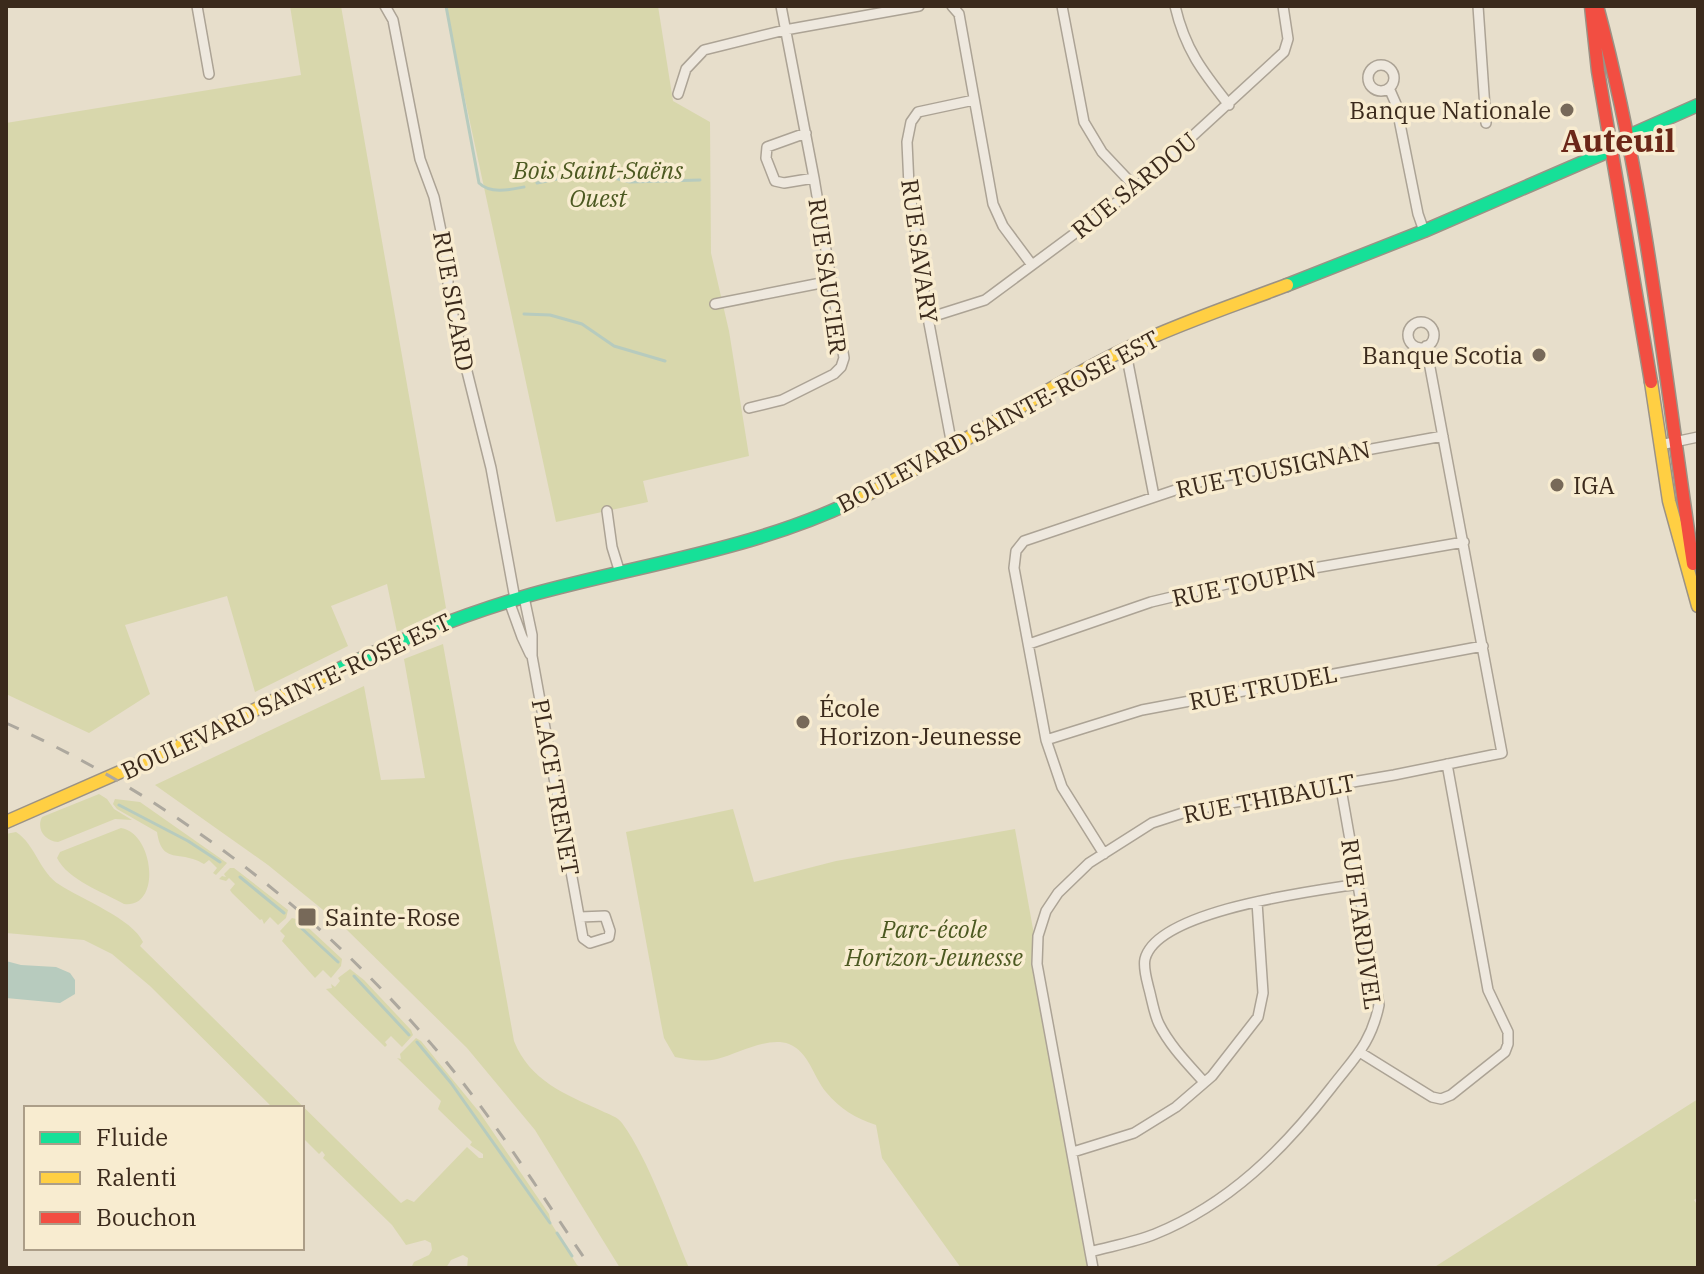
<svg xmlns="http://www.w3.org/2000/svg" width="1704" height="1274" font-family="'IBM Plex Serif',serif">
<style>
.green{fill:#d8d7ac}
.water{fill:#b7cbbe}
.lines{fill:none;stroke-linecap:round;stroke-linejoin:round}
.stream{stroke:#b7cbbe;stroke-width:3}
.street-casing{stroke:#aca395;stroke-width:12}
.fast-casing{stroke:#9b9285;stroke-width:15}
.slow-casing{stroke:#9b9285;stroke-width:15}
.jam-casing{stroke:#9b9285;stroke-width:15}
.street{stroke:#eee8de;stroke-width:9}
.fast{stroke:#16e098;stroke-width:12}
.slow{stroke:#ffcf43;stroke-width:12}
.jam{stroke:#f24e42;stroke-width:12}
.rail{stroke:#ada89e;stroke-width:3;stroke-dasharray:14 14;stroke-linecap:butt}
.poi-dot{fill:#776959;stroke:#f8ecd0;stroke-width:3}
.labels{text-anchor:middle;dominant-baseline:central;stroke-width:7;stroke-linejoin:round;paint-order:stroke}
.poi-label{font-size:24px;fill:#3b2a1c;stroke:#f8ecd0;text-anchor:start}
.park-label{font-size:24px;font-style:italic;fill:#4c5921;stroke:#f8ecd0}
.street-label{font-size:24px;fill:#3b2a1c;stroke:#f8ecd0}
.district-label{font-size:32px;font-weight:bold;fill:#6b2718;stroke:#f8ecd0}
</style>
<rect width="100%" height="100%" fill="#e7decb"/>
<path class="green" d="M290 6H341L446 608 397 632 387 584 331 606 348 646 255 692 227 596 125 625 150 694 89 733 6 694V123L301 75Z
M445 6H658L673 101 710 122 711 253 729 331 749 456 643 481 648 502 556 522Z
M443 644 514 1041C530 1081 565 1094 602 1111 608 1114 618 1117 622 1123 649 1160 671 1225 689 1268H620L535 1130 467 1048 344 927 268 865 155 785 364 686 381 780 425 778 404 659Z
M99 794 107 799 114 809 132 820 115 819 58 842C45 841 36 829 42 817Z
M115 799 140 802 227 863 216 875 213 873 217 868 209 860 204 864C180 849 162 866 157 832L117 809 113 804Z
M733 809 754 882 836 861 1015 829 1094 1268H961L882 1158 876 1125C855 1118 840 1109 826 1092 813 1076 809 1052 789 1044 768 1036 738 1054 717 1059 704 1062 688 1060 675 1057L664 1038 661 1023 626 832Z
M121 828C154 833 162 909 124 904 103 892 68 880 57 858L60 852Z
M16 832C36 845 39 872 60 885 81 899 133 919 143 942L140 946 401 1203 407 1199 414 1202 467 1147 479 1158H483V1154L470 1145 472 1142 438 1109 441 1101 397 1058 401 1059 400 1054 416 1038 421 1041 480 1113 549 1214 551 1223 577 1265 582 1268H467L468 1258 463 1255 451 1260 446 1268H411L414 1262 429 1255 432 1250 431 1243 425 1240 406 1245 392 1225 323 1158 325 1155 322 1151 319 1154 302 1137V1108H273L150 986 112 954 84 940 6 933V834Z
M234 868 288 910 286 918 278 925 270 917 264 924 262 919 260 920 232 893 230 890 235 884 229 878 226 881 219 879 222 876 226 877 224 874 230 868Z
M292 918 300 920 342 959 341 966 331 978 323 970 315 978 282 941 285 936 280 931Z
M350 969 364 980 411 1030 413 1035 402 1047 391 1036 385 1042 387 1045 385 1047 326 989 332 988 331 984 335 987 340 981 338 978Z
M1698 1099V1197L1694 1200 1698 1206V1268H1433Z"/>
<path class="water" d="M6 961 21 965 56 967 70 973 75 980V994L60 1003 6 998Z"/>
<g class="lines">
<path class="stream" d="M446 6 479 183C490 194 509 190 524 187
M537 183 591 172 630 182 700 180
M524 314 550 315 582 324 614 346 665 361
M119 805 188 841 220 862
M240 877 284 913
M297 924 338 962
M354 976 409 1035
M417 1042 451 1083 550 1223
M557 1233 572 1256"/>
<g class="street-casing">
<path id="street" d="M197 6 209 74
M385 6 393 20 420 159 434 197 448 265V295L491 468 515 599
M952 6 959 14 993 204 1003 226 1032 265
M1062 6 1084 122 1102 152 1136 188
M1175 6C1185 49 1202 71 1229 105
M1478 6 1486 123
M1368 78a13 13 0 1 1 26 0a13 13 0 1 1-26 0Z
M1389 88 1396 104 1418 214 1424 231
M678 94 686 69 704 50 785 30 919 6
M806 133 767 147 766 158 775 181 784 183 814 178
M715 304 831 281
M928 318 985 300 1136 188 1284 52 1288 39 1283 6
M1408 335a13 13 0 1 1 26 0a13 13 0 1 1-26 0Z
M1123 350 1128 363 1154 496
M749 408 782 400 834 374 841 367 844 358 814 178 781 6
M1660 445 1698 437
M955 447 950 435 928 318 909 186 907 142 911 122 918 112 974 100
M607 511 612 547 620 573
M524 597 532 635V656L583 938 590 943 609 937 610 931 605 916 580 917
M509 601 522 637 530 654
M1029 644 1151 602 1239 581 1464 542
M1046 740 1142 710 1483 646
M1104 854 1062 787 1046 740 1014 568 1016 551 1024 541 1208 479 1443 436
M1361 1053 1432 1097 1441 1099 1451 1095 1505 1052 1508 1044V1032L1488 990 1447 764
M1204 1082C1188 1064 1170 1046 1159 1024 1154 1014 1152 1000 1149 989 1147 981 1143 968 1145 959 1157 910 1314 891 1358 884
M1073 1152 1134 1133 1176 1107 1212 1076 1258 1017 1263 993 1257 902
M1090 1252C1112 1246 1135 1242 1155 1234 1229 1204 1283 1150 1331 1088 1354 1058 1371 1044 1379 1005L1340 783
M1093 1268 1037 964 1038 936 1046 911 1058 893 1089 863 1152 823 1195 809 1394 775 1502 753 1426 346"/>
</g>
<g class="fast-casing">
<path id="fast" d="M1287 285 1424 231 1602 154 1635 133 1698 105
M331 673C396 641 461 615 530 595 641 564 760 549 864 496"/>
</g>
<g class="slow-casing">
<path id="slow" d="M1651 382 1669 501 1698 606
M864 496C956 450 1041 389 1134 345 1183 322 1237 304 1287 285
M6 822 184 744 331 673"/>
</g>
<g class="jam-casing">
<path id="jam" d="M1591 6 1598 71 1651 382
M1597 6C1646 187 1665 379 1693 564"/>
</g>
<use href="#street" class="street"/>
<use href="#fast" class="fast"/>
<use href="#slow" class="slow"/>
<use href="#jam" class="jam"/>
<path class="rail" d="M6 723C170 797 316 909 433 1046 492 1115 540 1193 591 1268"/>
</g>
<g class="poi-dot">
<circle cx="1567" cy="110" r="8"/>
<circle cx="1539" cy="355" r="8"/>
<circle cx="1557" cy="485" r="8"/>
<circle cx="803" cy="722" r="8"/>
<rect x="297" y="907" width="20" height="20" rx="4"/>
</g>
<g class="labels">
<g class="poi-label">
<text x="1551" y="110" text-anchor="end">Banque Nationale</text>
<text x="1523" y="355" text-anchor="end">Banque Scotia</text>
<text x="1573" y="485">IGA</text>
<text x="819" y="708">École<tspan x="819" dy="28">Horizon-Jeunesse</tspan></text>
<text x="325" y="917">Sainte-Rose</text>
</g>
<g class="park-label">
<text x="598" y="170">Bois Saint-Saëns<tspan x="598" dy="28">Ouest</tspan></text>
<text x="934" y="929">Parc-école<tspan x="934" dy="28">Horizon-Jeunesse</tspan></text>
</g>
<g class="street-label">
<text transform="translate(1134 185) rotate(-39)">RUE SARDOU</text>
<text transform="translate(920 251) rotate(82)">RUE SAVARY</text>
<text transform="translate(828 276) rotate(82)">RUE SAUCIER</text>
<text transform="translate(454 301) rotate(80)">RUE SICARD</text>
<text transform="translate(998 421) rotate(-28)">BOULEVARD SAINTE-ROSE EST</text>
<text transform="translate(1273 469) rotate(-12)">RUE TOUSIGNAN</text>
<text transform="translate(1244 583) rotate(-12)">RUE TOUPIN</text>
<text transform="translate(1263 687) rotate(-11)">RUE TRUDEL</text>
<text transform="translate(286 696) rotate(-25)">BOULEVARD SAINTE-ROSE EST</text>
<text transform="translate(556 787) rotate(80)">PLACE TRENET</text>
<text transform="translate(1269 798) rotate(-11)">RUE THIBAULT</text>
<text transform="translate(1362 924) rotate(82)">RUE TARDIVEL</text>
</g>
<g class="district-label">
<text x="1618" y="140">Auteuil</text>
</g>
</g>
<rect width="1704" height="1274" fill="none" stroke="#3b2a1c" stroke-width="16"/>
<rect x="24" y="1106" width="280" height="144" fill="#f8ecd0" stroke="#ac9e88" stroke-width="2"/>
<rect x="40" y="1132" width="40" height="12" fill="#16e098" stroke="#ac9e88" stroke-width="2"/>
<text x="96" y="1146" font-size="24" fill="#3b2a1c">Fluide</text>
<rect x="40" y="1172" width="40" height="12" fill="#ffcf43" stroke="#ac9e88" stroke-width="2"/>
<text x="96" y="1186" font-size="24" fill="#3b2a1c">Ralenti</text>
<rect x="40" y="1212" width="40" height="12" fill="#f24e42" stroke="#ac9e88" stroke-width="2"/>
<text x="96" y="1226" font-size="24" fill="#3b2a1c">Bouchon</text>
</svg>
